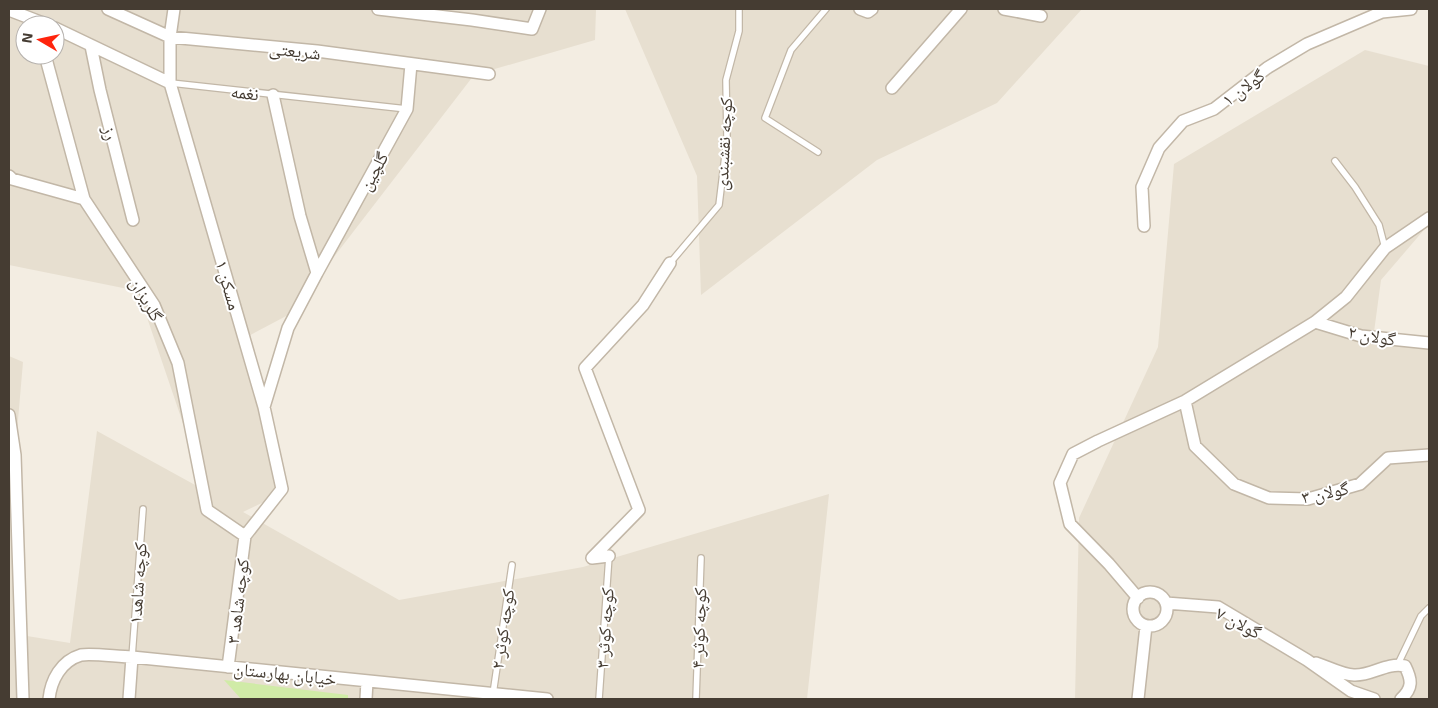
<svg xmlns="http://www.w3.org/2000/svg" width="1438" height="708" font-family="'Exo 2','Noto Naskh Arabic',sans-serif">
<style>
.residential{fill:#e7dfd0;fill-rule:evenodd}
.green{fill:#d0eba7}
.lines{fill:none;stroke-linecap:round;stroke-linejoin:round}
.lane-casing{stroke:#c2b7a7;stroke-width:8}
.street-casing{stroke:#c2b7a7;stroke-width:14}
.lane{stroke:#fff;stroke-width:5.5}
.street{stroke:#fff;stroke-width:11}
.labels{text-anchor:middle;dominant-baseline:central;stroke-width:4;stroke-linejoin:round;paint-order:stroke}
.street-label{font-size:18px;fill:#453c32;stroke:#fff}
</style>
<rect width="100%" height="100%" fill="#f3ede2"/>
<path class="residential" d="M9 9H596L595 40 474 75 290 314 241 340 280 494 243 512 399 600 583 567 829 494 807 699H9V356L23 362 15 455 27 636 70 643 97 431 206 491 138 291 9 265ZM25 25H55V55H25Z
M625 9H1082L997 103 877 160 701 295 697 176Z
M1365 50 1429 66V224L1381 280 1374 332 1429 336V699H1075L1079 518 1158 347 1174 164Z"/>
<path class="green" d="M224 680 348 695V699H241Z"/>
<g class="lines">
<g class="lane-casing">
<path id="lane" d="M171 83 407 109
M818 152 765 118 791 50 826 9
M1335 161 1355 187 1379 225 1385 248
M670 263 719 205 727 139 726 80 739 31V9
M132 657 143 509
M1398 664 1421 616 1429 608
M493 694 512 565
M599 699 609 556
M696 699 701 558"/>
</g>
<g class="street-casing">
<path id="street" d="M108 9 170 37 317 51 489 74
M174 9 170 37V83L264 407 282 489 245 536
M378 9 472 20 532 29 540 9
M860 9 868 12 872 9
M1004 9 1041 16
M9 10 48 25
M55 28 170 83
M91 46 100 90 133 220
M45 55 84 199 154 305 178 363 207 510 245 536
M892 88 961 9
M9 176 12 179 84 199
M1144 226 1142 187 1159 148 1183 121 1214 109 1267 68 1307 44 1382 12 1411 9
M317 273 407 109 411 64
M1315 322 1361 336 1429 343
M1185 401 1195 446 1234 484 1269 498 1308 499 1360 484 1388 458 1429 455
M264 407 288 328 317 273 300 216 273 95
M9 415 15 455 23 699
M609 556 592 558 639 510 585 368 643 305 670 263
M1133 609a17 17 0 1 1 34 0a17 17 0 1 1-34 0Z
M1138 598 1109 564 1070 524 1060 483 1073 454 1098 441 1185 401 1315 322 1346 297 1385 248 1429 218
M1166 603 1218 607 1307 660 1351 691 1374 699
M1316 663C1326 666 1343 675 1354 675 1372 676 1386 662 1405 666 1412 680 1413 688 1401 699
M228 667 245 536
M49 699C51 680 61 661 81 655 92 653 119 657 132 657L547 699
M129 699 132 657
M366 699 367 681
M1138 699 1146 626"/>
</g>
<use href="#lane" class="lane"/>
<use href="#street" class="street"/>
</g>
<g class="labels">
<g class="street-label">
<text transform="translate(295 50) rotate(6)">شریعتی</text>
<text transform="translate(1243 87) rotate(-37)">گولان ۱</text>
<text transform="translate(245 92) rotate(6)">نغمه</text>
<text transform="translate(111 133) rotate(76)">رز</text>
<text transform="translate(723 144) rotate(-87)">کوچه نقشبندی</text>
<text transform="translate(373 171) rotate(-61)">گلچین</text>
<text transform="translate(229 285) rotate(74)">مسکن ۱</text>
<text transform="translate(147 299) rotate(60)">گلریزان</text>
<text transform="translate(1372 335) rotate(10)">گولان ۲</text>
<text transform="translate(1325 492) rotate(-12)">گولان ۳</text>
<text transform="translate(137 583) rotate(-86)">کوچه شاهد۱</text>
<text transform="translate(237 601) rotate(-83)">کوچه شاهد ۳</text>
<text transform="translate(1239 622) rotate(28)">گولان ۷</text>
<text transform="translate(604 628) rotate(-86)">کوچه کوثر ۳</text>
<text transform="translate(698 628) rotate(-88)">کوچه کوثر ۴</text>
<text transform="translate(502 629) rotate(-82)">کوچه کوثر ۲</text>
<text transform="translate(285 673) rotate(6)">خیابان بهارستان</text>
</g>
</g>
<rect width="1438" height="708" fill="none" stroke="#453c32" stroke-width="20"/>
<g transform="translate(40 40) rotate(279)"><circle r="24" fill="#ffffff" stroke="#b5b1ad"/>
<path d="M0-4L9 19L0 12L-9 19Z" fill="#ff240d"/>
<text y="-8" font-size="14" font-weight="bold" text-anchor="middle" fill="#453c32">N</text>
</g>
</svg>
